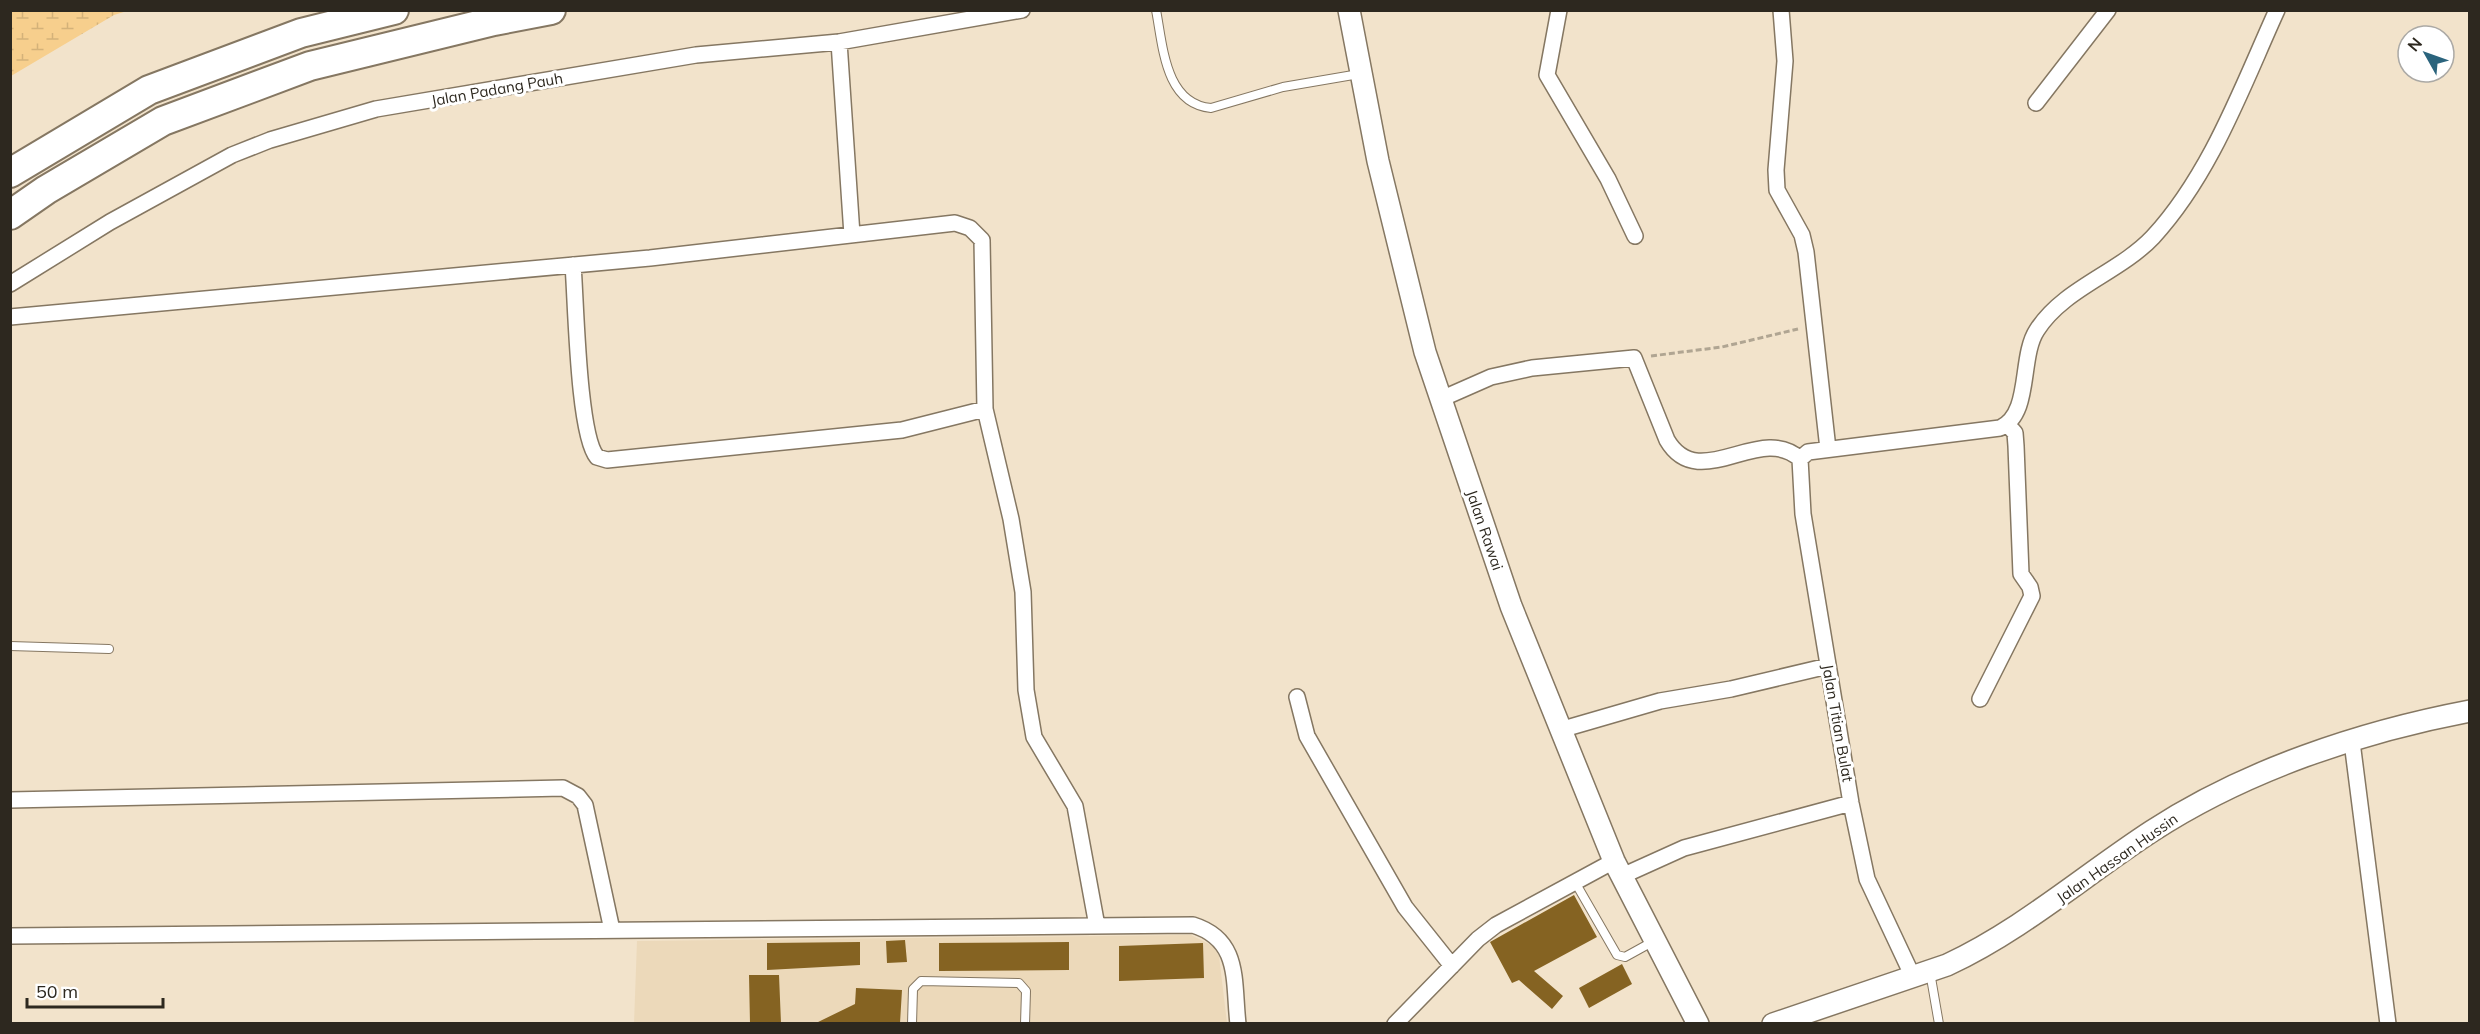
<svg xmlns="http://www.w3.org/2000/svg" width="2480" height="1034" font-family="Mulish,sans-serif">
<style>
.built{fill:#ecd9ba}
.wetland{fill:url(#wetland-marsh)}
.building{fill:#856322}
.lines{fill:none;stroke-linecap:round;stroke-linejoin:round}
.lane-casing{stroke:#857762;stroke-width:10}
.street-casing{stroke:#857762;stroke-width:18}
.secondary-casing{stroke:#857762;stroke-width:24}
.highway-casing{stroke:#857762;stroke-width:32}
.path{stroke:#b0a592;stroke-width:3;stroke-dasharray:6 3;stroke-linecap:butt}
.lane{stroke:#fff;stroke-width:8}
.street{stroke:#fff;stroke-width:15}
.secondary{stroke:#fff;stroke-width:21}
.highway{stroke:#fff;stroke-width:28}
.labels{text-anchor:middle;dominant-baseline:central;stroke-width:6;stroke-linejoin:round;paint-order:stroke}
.street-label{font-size:15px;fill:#2d281f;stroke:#fff}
</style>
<defs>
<pattern id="wetland-marsh" width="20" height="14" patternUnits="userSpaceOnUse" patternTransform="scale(1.5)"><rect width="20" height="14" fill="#f7cf8d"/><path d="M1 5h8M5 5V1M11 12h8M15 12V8" fill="none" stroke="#d4b279"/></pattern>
</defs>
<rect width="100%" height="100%" fill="#f2e3cb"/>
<path class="built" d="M1191 935 1213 946 1219 956 1227 1023 634 1024 637 941Z"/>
<path class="wetland" d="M10 11 11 10 127 11 114 15 11 76Z"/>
<path class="building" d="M1574 895 1597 937 1534 971 1563 996 1552 1009 1519 980 1512 983 1490 942Z
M905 940 907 962 887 963 886 941Z
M860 942V965L767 970V943Z
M1069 942V970L939 971V943Z
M1203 943 1204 978 1119 981V946Z
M1622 964 1632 984 1589 1008 1579 988Z
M749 975H779L781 1023H750Z
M856 988 902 990 900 1023H816L855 1004Z"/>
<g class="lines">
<g class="lane-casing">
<path id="lane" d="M1156 10C1163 46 1165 104 1211 108L1283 87 1359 74
M10 646 109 649
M1575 882 1617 955 1625 957 1654 941
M1930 972 1939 1024
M912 1024 913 989 921 981 1019 983 1026 991 1025 1024"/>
</g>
<g class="street-casing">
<path id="street" d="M1559 10 1547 75 1608 179 1635 236
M1781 10 1785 61 1776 170 1777 190 1802 235 1806 252 1828 449
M839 42 852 235
M2036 103 2108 10
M573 265C576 302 578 435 597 457L607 460 902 430 985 409
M10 284 110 222 232 155 270 140 376 109 696 55 839 42 1022 10
M10 317 650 258 955 223 970 228 982 240 985 409 1011 519 1023 592 1026 690 1034 737 1075 806 1097 926
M1441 399 1491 377 1532 368 1634 358 1667 440C1699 495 1760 422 1800 459
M1800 459 1808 452 2000 428C2032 414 2019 357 2037 330 2064 288 2119 273 2153 237 2211 174 2242 87 2277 10
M1800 459 1803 514 1851 803 1867 879 1913 977
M1297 697 1307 736 1405 907 1452 966
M1980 699 2032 596 2030 587 2021 574 2016 446 2015 433 2008 425
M1560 730 1660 701 1731 689 1828 666
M2352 742 2388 1024
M10 800 563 788 578 796 585 805 612 930
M1622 876 1684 848 1851 803
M10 936 1193 925C1241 940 1233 981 1238 1024
M1395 1024 1478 939 1496 925 1614 861"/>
</g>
<g class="secondary-casing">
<path id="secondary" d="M1349 10 1378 161 1425 352 1511 606 1614 861 1698 1024
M1773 1024 1947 965C2022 930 2083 876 2152 831 2246 770 2360 732 2470 711"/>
</g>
<g class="highway-casing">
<path id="highway" d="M10 173 149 90 301 33 394 10
M10 215 46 190 163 121 310 66 494 21 551 10"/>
</g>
<path class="path" d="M1651 356 1722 347 1798 329"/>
<use href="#lane" class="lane"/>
<use href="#street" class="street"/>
<use href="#secondary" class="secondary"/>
<use href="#highway" class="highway"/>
</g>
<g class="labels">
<g class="street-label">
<text transform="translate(497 89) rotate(-10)">Jalan Padang Pauh</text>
<text transform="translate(1485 530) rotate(71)">Jalan Rawai</text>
<text transform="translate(1838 723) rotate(80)">Jalan Titian Bulat</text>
<text transform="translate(2117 858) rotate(-35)">Jalan Hassan Hussin</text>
</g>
</g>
<rect width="2480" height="1034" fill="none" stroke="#2d281f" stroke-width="24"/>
<g transform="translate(2426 54) rotate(310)"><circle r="28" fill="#ffffff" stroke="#aba9a5" stroke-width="1.5"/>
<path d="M0-4.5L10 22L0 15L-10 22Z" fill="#2b647d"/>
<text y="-9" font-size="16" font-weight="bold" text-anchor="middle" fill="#2d281f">N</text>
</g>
<path d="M27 998v9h136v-9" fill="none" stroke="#2d281f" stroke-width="3"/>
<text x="36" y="998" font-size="18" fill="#2d281f" stroke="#ffffff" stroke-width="4.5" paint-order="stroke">50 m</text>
</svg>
